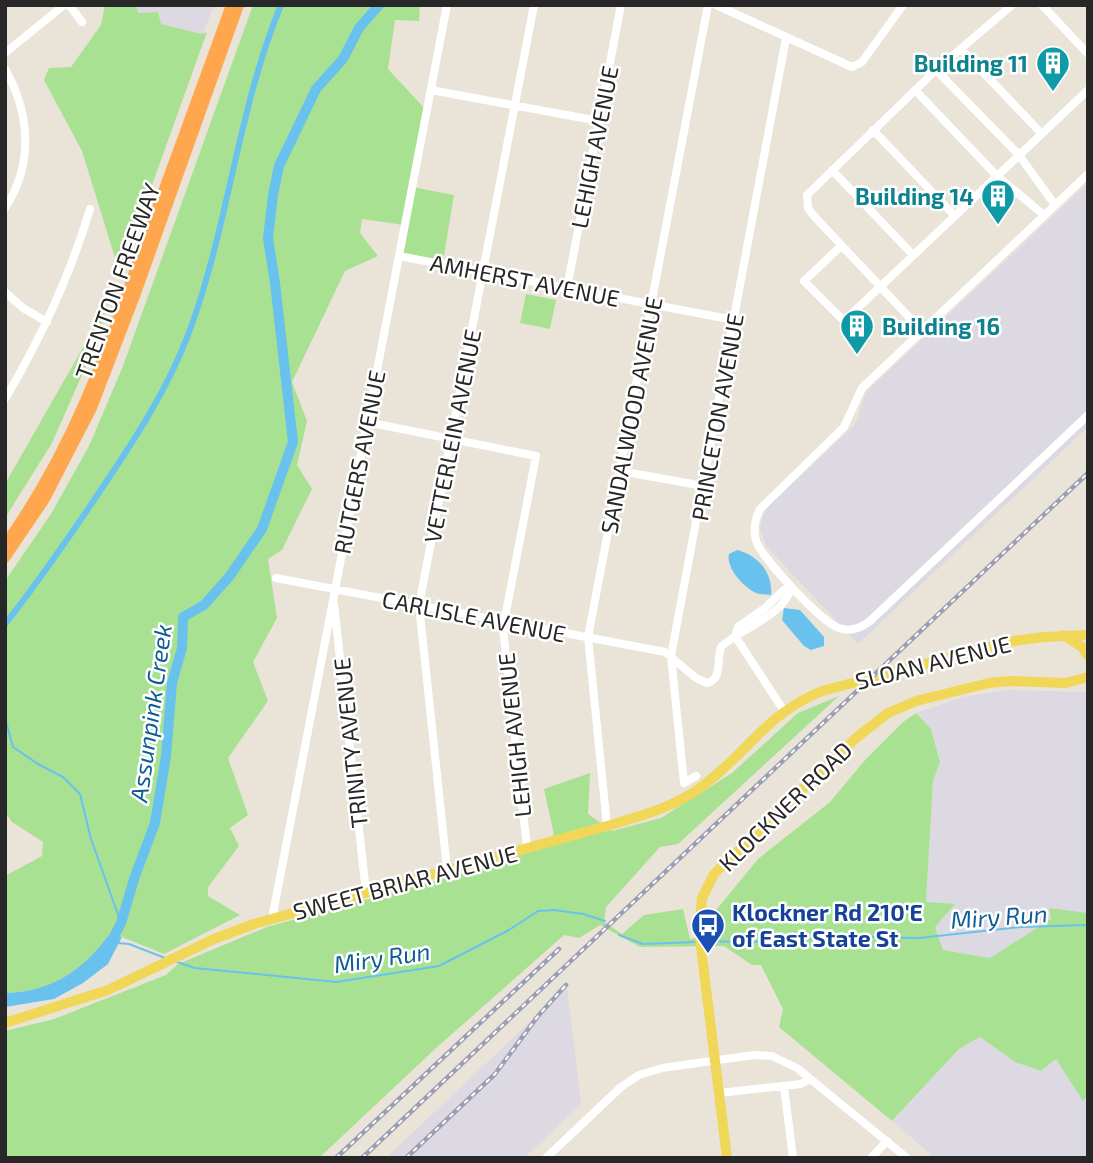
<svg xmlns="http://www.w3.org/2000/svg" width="1093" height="1163" font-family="'Exo 2',sans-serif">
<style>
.industrial{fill:#dcd9e2}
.green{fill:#a9e193}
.water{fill:#69c1ee}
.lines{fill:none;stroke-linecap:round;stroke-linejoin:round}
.stream{stroke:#69c1ee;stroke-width:2}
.canal{stroke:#69c1ee;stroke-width:6}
.river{stroke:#69c1ee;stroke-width:10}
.minor{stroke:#fff;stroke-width:8}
.major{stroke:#f0d757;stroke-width:10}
.highway{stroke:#fea74f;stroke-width:10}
.rail-casing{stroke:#9b9db2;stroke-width:4.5}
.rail{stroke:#fff;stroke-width:2;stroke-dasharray:5;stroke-linecap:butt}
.labels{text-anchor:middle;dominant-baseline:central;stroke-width:5;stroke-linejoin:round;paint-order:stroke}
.culture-label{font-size:23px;font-weight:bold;fill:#0d838f;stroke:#fff;text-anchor:end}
.street-label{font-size:23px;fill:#272727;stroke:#fff}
.transit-label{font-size:23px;font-weight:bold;fill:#164399;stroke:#fff;text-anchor:start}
.water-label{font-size:24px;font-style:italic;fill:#0d5d95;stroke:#fff}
</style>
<rect width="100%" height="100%" fill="#eae3d8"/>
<path class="industrial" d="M135 5H214L203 34 161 24 139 13Z
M1088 183V427L858 644 766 546 760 528 764 513 770 504 855 425 866 392Z
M1007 690 1088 692V913L1049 908 1051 919 990 958 943 950 926 902 933 781 940 761 931 729 916 713 962 697Z
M567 987 581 1104 524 1158H386Z
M980 1037 1015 1062 1041 1071 1056 1059 1083 1100 1088 1095V1158H934L893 1121 959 1049Z"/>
<path class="green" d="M105 5H135L139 13 158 12 161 24 202 34 207 32 120 274 82 151 44 80 49 68 71 67 101 25Z
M253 5H420L419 21 395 20 388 69 426 110 412 187 454 195 442 267 398 259 404 225 362 219 360 233 378 256 345 271 292 382 307 421 297 465 312 489 282 550 268 559 277 618 253 662 268 701 228 758 248 815 230 828 239 846 208 887V896L240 915 164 954 122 937H107C81 972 51 992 5 993V876L42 856 43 842 12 822 5 812V581L51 514 89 446 123 366Z
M526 294 556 300 550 329 520 323Z
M110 300 89 359 52 443 5 518V484Z
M839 696 678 844 660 847 606 907 604 922 622 934 644 915 683 909 690 939 709 937 712 915 758 859 830 802 866 759 903 722 916 713 931 729 940 762 933 781 926 902 955 904 935 927 943 950 990 958 1051 919 1049 908 1088 913V1094L1083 1101 1056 1059 1041 1071 1015 1062 980 1037 959 1049 892 1121 779 1027 783 1009 761 965H752L724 946 640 947 600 925 579 938 564 935 435 1049 319 1158H5V1031L54 1019 166 975 178 964 267 927 489 866 554 835 544 789 590 773 588 814 612 831 661 818 732 773 798 713Z"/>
<path class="water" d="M737 550C758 555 773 573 771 595 765 594 759 595 754 592 742 585 726 568 729 554Z
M784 608 800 610 824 637V646L811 650 804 646 782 620Z
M107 937H122L108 964 83 983 54 999 5 1007V993C50 992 81 972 107 937Z"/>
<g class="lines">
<path class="stream" d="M5 718 13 747 38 764 63 777 80 794 91 839 121 923
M619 935 643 944 696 942
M705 941 749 942 854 937 919 938 1021 927 1088 925
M117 943 129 944 165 958
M177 962 195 968 336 982 439 966 509 930 538 911 554 910 583 914 605 921"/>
<path class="canal" d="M5 624C34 588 60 550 86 512 125 454 167 394 191 327 229 222 238 109 281 5"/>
<path class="river" d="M107 950 121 923 135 876 155 823 166 756 172 683 182 648 183 617 204 605 229 577 262 529 293 442 275 283 268 238 273 195 279 166 316 89 343 59 359 28 379 5"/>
<path class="minor" d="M69 5 82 22
M716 5 852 67 862 62 903 5
M1042 5 1088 54
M961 49 1041 133
M5 53 64 5
M5 69C30 113 34 164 5 208
M936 70 1019 155 1055 205
M431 90 599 121
M915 90 997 176 1044 215
M873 130 954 215
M832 170 913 255
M1088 174 862 388 844 427 760 509C755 519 753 529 756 541 762 558 822 623 839 628 850 632 861 628 870 621L1088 415
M841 246 804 281 844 321 1088 90
M399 256 734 320
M567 288 621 5
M5 292 23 308 47 322
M922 331 813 215 808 208 807 195 936 70 1012 5
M5 399C41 338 70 276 90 209
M367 422 536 456 503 628 527 848
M620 471 704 486
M276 578 665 652 696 678 707 683C723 679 716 660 721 647 740 629 787 614 791 587
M334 604 366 892
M735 636 784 711
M735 636 738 627 765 608 784 590 791 587
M696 776 684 783 671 656 786 38
M607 826 588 637 708 5
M447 869 419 605 534 5
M272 919 447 5
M784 1087 793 1158
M719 1093 801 1084 810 1079
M546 1158 621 1087 639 1075 662 1068 754 1055 772 1056 797 1068 907 1158
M871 1158 887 1141"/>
<path class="major" d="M1064 635 1082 647 1088 656
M5 1023 108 990 214 939 254 924 607 826C640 816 673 808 701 787 747 754 764 715 822 691L1013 641 1044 637 1088 635
M727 1158 699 931 702 898 714 874 856 738 888 713 916 701 989 683 1009 681 1066 683 1088 677"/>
<path class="highway" d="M5 544C73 449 107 350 145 241 173 162 203 84 231 5
M5 558 45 499 92 408 135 296 239 5"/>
<g class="rail-casing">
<path id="rail" d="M336 1158 559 949
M362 1158 1088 473
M406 1158 495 1074 538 1016 566 985"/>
</g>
<use href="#rail" class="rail"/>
</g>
<defs>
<g id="building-pin" transform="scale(1.75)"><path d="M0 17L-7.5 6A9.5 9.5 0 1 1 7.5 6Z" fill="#0f9aa8" stroke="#fff"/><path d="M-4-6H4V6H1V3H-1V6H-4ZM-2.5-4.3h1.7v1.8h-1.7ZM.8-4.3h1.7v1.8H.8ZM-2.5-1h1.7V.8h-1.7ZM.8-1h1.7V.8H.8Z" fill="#fff"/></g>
<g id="bus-pin" transform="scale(1.75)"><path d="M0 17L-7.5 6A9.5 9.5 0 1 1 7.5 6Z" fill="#1a4fb4" stroke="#fff"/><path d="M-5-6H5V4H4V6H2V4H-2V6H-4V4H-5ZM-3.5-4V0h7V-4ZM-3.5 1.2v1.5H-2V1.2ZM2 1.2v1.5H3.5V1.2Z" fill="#fff"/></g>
</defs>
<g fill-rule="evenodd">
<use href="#building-pin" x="1053" y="63"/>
<use href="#building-pin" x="998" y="196"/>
<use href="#building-pin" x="857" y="326"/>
<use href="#bus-pin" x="708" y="925"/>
</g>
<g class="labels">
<g class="culture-label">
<text x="1028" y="63">Building 11</text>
<text x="974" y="196">Building 14</text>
<text x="882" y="326" text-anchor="start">Building 16</text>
</g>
<g class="street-label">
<text transform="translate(594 147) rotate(-79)">LEHIGH AVENUE</text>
<text transform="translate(525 280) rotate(11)">AMHERST AVENUE</text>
<text transform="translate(117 281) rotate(-70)">TRENTON FREEWAY</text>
<text transform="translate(631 415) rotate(-79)">SANDALWOOD AVENUE</text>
<text transform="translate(717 417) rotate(-80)">PRINCETON AVENUE</text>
<text transform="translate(452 436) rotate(-79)">VETTERLEIN AVENUE</text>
<text transform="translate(359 462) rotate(-79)">RUTGERS AVENUE</text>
<text transform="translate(474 616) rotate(11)">CARLISLE AVENUE</text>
<text transform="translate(933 662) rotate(-14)">SLOAN AVENUE</text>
<text transform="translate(514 735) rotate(-96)">LEHIGH AVENUE</text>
<text transform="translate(350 743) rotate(-96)">TRINITY AVENUE</text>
<text transform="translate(785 806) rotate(-44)">KLOCKNER ROAD</text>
<text transform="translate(405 882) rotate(-15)">SWEET BRIAR AVENUE</text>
</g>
<g class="transit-label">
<text x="732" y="912">Klockner Rd 210'E<tspan x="732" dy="26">of East State St</tspan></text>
</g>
<g class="water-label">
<text transform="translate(150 713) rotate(-82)">Assunpink Creek</text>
<text transform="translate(999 916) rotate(-4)">Miry Run</text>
<text transform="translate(382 957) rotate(-8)">Miry Run</text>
</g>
</g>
<rect width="1093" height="1163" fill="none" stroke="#272727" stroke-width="14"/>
</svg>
